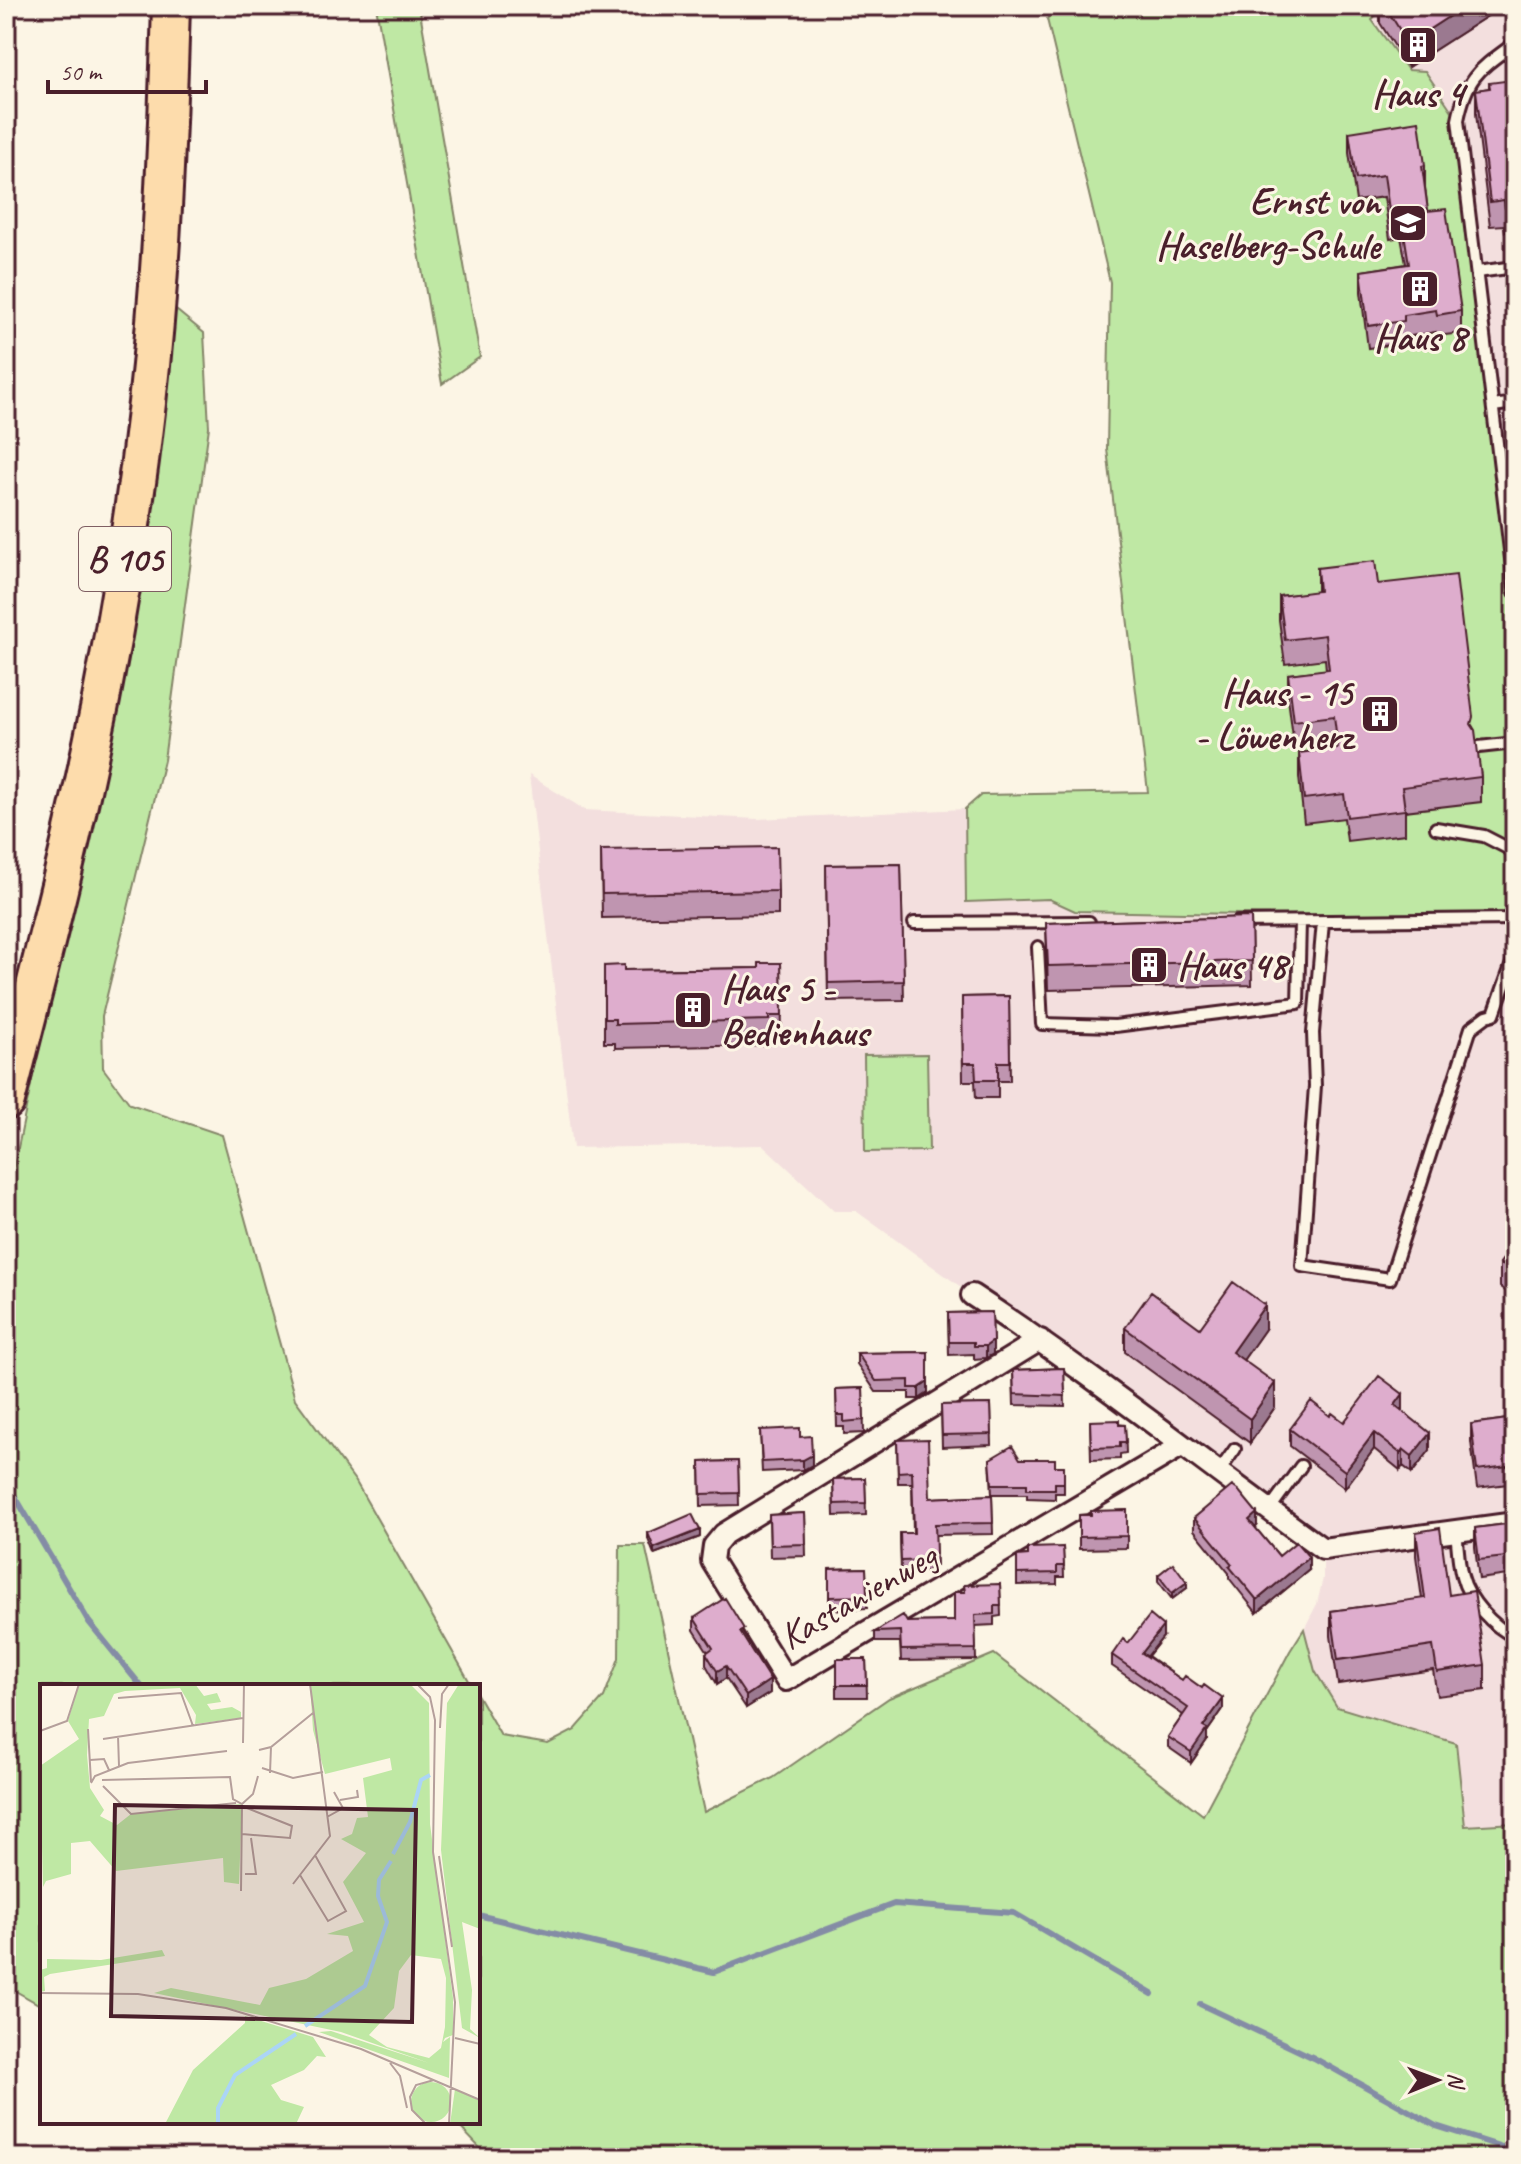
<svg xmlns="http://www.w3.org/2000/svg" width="1521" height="2164" font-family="Caveat,sans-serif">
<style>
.built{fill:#f3dfde}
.green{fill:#bfe8a4;stroke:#848468;stroke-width:2}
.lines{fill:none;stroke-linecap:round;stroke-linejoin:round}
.stream{stroke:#848ca5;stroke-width:6}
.lane-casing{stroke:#4a1f2b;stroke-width:16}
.street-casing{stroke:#4a1f2b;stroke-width:26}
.highway-casing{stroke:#4a1f2b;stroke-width:42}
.lane{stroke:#fcf5e5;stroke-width:10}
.street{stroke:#fcf5e5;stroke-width:20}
.highway{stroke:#fddcac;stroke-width:36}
.wall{fill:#bf95b0;stroke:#4a1f2b;stroke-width:2}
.shaded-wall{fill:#9b7990;stroke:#4a1f2b;stroke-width:2}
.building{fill:#deadcd;stroke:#4a1f2b;stroke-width:2}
.labels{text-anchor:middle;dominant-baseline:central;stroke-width:6;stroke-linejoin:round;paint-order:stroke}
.shield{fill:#fcf5e5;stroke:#7f5f63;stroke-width:2}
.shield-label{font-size:36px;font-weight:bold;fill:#4a1f2b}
.poi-label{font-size:38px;font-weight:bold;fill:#4a1f2b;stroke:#fcf5e5}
.street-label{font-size:38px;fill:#4a1f2b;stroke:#fcf5e5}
.inset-river{fill:none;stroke:#abd5f6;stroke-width:4}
.inset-road{fill:none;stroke:#b59f9b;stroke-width:2}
.view{fill:#4a1f2b;fill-opacity:0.15;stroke:#4a1f2b;stroke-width:4}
.inset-edge{fill:none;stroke:#4a1f2b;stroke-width:4}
</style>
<rect width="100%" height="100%" fill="#fcf5e5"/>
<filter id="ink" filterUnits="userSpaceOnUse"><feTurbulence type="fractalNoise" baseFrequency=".0125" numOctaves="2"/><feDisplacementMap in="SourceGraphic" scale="16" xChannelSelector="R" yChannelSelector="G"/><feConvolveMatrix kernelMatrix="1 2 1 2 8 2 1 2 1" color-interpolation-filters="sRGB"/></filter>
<g filter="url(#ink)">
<path class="built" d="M1057 6H1515V1823L1465 1826 1387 1721 1337 1707 1315 1672 1304 1629 1317 1604 1323 1578V1549L856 1211H834L763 1145 573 1148 529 775 585 810 757 819 965 809 981 795 1148 792 1107 449 1110 282 1047 19Z"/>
<path class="green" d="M376 6H419L480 357 442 384Z
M1057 6H1383L1372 20 1408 70 1425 71 1458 120 1515 592V919L1075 911 1049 899 966 902 965 809 981 795 1148 792 1107 449 1110 282 1047 19Z
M170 305 204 333 209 427 164 760 102 1016 103 1068 130 1104 222 1135 295 1399 356 1482 472 1686H42V2006L12 1989 6 1982V1198L17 1153 46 1010Z
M927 1054 929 1151 865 1152 864 1055Z
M620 1545H645L704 1812 773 1778 889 1698 994 1654 1203 1815 1290 1651 1304 1629 1315 1671 1337 1707 1456 1743 1465 1826 1515 1823V2158H480L481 2149 455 2122H478V1696L501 1736 548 1744 575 1730 604 1697 619 1658Z"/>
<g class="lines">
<path class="stream" d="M6 1481 89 1622 141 1686
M478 1915 714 1972 894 1904 1014 1913 1152 1994
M1200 2004 1314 2058 1436 2126 1515 2151"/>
<g class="lane-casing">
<path id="lane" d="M1515 43C1480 69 1467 75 1458 120L1515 592
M1477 272 1515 267
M1493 406 1515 403
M1479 747 1515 743
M1436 828 1484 836 1515 852
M1237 922 1515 919
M1323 922 1313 1033 1315 1086 1302 1266 1390 1279 1471 1028 1487 1016 1494 1014 1515 955
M914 923 1089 922
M1038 947 1042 1024 1115 1026 1298 1003 1300 922
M1218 1473 1235 1449
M1269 1510 1301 1466
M1456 1532C1458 1546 1458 1562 1462 1576 1468 1600 1493 1627 1515 1637"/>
</g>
<g class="street-casing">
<path id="street" d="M972 1295C1093 1374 1206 1465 1323 1549L1515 1523
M1040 1340 724 1534 714 1546 712 1561 786 1680 1181 1446"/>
</g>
<g class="highway-casing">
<path id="highway" d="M6 1101C29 1009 53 918 74 826 106 687 131 545 147 403 162 271 167 139 171 6"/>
</g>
<use href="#lane" class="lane"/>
<use href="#street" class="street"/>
<use href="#highway" class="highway"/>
</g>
<path class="wall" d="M1380 6H1503L1408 67 1380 23Z
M1489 83 1515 85V231L1505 232 1504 225 1490 226 1476 114V90L1489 88Z
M1349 132 1425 165V187L1428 211 1461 311V333L1437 336 1436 332 1404 337V343L1368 348 1361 292V271L1406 264 1401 237 1390 239 1384 197 1356 201 1349 153Z
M1317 568 1378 584 1473 727 1481 777V802L1405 811V834L1347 841 1344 818 1304 823 1299 777V753L1335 748 1334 740 1294 745 1288 698V674L1326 670 1325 659 1285 664 1279 620V596L1317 592Z
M601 850 778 891V915L602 918Z
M901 864 904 1000 828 1001 826 865Z
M1251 917 1252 985 1048 990 1046 923Z
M781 963 782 1040H769V1045L615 1048V1043H604V966L624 970 759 968Z
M1009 996 1010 1081H998V1098H976L975 1081H963L962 997Z
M1515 1244V1298L1500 1287V1263Z
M992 1312 993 1354 986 1358 974 1359V1354L949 1355 948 1313Z
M1125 1328H1200L1265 1329 1243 1360 1275 1407 1250 1443 1125 1352Z
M928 1352V1393L919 1399H909V1392H876L857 1364V1353Z
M1064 1368 1065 1406 1014 1405 1013 1370Z
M863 1388 864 1433 844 1434V1427H837L836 1389Z
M991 1404 992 1445 942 1447 941 1405Z
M1403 1412 1430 1450 1412 1473 1403 1466 1400 1470 1374 1449 1345 1488 1290 1446V1429L1330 1416 1344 1422Z
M1515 1418V1483L1477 1488 1471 1442V1424Z
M1090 1421 1125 1425 1126 1453 1120 1454V1459L1091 1460Z
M760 1430 800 1437 812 1465 803 1470 762 1472Z
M897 1440 930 1498 992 1495 993 1534 935 1535 936 1565H929V1571L901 1572 900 1533H913L912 1483H898Z
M990 1459H1020L1055 1466H1064V1493H1055V1499L1027 1498V1494H992Z
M738 1461 739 1505 701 1506 700 1462Z
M865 1478 866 1515 834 1516 833 1479Z
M1127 1510V1548L1079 1549V1515Z
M805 1513 806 1556 770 1557 769 1515Z
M1194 1518 1257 1526 1255 1528 1279 1556 1309 1570 1257 1613 1229 1578V1573L1194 1530Z
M1515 1523V1574L1479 1579 1475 1547V1528Z
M1416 1532 1485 1665V1690L1437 1696 1433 1670 1338 1684 1331 1636V1611L1422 1599 1416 1556Z
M648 1533 700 1537 654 1554 648 1539Z
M1063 1547 1064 1577H1057V1584L1017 1585V1556L1028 1555Z
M866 1568 867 1608 829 1610V1569Z
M1158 1575 1187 1588 1172 1599 1158 1581Z
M1000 1584 1001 1616 994 1617V1625L975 1626 976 1660 901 1661 900 1642H875V1632L907 1622 954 1621 964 1592Z
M694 1618 744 1640 770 1693 746 1708 726 1678 717 1684 706 1665V1653L708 1652 694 1630Z
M1163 1637 1148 1656 1223 1709 1207 1732V1740L1191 1763 1168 1747V1737L1183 1715 1112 1666V1655L1128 1643Z
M837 1659H866L867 1697H837Z"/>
<path class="shaded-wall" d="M1465 6H1503L1408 67V43Z
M1265 1305V1329L1232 1376V1352Z
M993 1341V1354L986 1358V1346Z
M928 1382V1393L919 1399V1388Z
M1275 1383V1407L1250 1443V1419Z
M1403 1394V1411L1395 1405Z
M1374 1433V1449L1345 1488V1471Z
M1430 1433V1450L1412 1473V1456Z
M1403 1449V1466L1400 1470V1453Z
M812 1455V1465L803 1470V1460Z
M1257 1513V1526L1249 1533V1520Z
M700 1530V1537L654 1554V1548Z
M1309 1557V1570L1257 1613V1600Z
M1187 1582V1588L1172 1599V1593Z
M1163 1626V1637L1142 1663V1653Z
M726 1666V1678L717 1684V1671Z
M770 1680V1693L746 1708V1696Z
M1223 1699V1709L1207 1732V1740L1191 1763V1752L1203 1727Z"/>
<path class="building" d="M1385 6H1465L1408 43Z
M1512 80 1513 86 1515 85V207L1505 208 1504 200 1490 202 1476 90 1490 88 1489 83Z
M1419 121 1425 165 1422 166 1428 211 1446 209 1461 311 1437 315 1436 310 1404 315V321L1368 326 1361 271 1409 264 1401 215 1390 217 1384 175 1356 179 1349 132Z
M1375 561 1378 584 1456 575 1473 717 1471 724 1475 730 1481 777 1402 787 1405 810 1347 817 1344 794 1304 799 1299 753 1338 748 1334 716 1294 721 1288 674 1329 669 1325 635 1285 640 1279 596 1319 591 1317 568Z
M777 847 778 891 602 894 601 850Z
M901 864 904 981 828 983 826 865Z
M1251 917 1252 961 1048 966 1046 923Z
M759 963H781L782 1016H769V1020L615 1024V1019H604V966L624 965V970L698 969 759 968Z
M1009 996 1010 1062H998V1080H976L975 1063H963L962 997Z
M1515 1244V1274L1500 1263Z
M1233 1282 1265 1305 1232 1352 1275 1383 1250 1419 1125 1328 1151 1292 1200 1328Z
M992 1312 993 1341 986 1346H974V1342H949L948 1313Z
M928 1352V1382L919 1388H909V1380L876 1381 857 1353Z
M1064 1368 1065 1396 1014 1394 1013 1370Z
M1379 1376 1403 1394 1395 1405 1430 1433 1412 1456 1403 1449 1400 1453 1374 1433 1345 1471 1290 1429 1311 1401 1330 1416 1332 1413 1344 1422Z
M863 1388 864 1420 844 1422V1415H837L836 1389Z
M991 1404 992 1434 942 1435 941 1405Z
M1515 1418V1465L1477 1470 1471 1424Z
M1119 1420V1425H1125L1126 1442H1120V1447L1091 1448 1090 1421Z
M800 1428V1437L811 1436 812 1455 803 1460 762 1462 760 1430Z
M928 1439 930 1498 992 1495 993 1523 935 1524 936 1554H929V1560L901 1561 900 1533H914L912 1471 898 1472 897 1440Z
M1012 1446 1020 1459H1055V1466H1064V1483H1055V1489H1027V1484H992L990 1459Z
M738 1461 739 1493 701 1494 700 1462Z
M865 1478 866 1503 834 1504 833 1479Z
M1232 1486 1239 1491 1257 1513 1249 1520 1279 1556 1296 1542 1309 1557 1257 1600 1229 1566 1232 1564 1194 1518Z
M1127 1510V1536L1079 1537V1515H1091V1511Z
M805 1513 806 1544 770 1545 769 1515Z
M692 1514 700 1530 654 1548 648 1533Z
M1515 1523V1556L1479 1560 1475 1528Z
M1440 1528 1449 1595 1474 1591 1485 1665 1437 1672 1433 1646 1338 1660 1331 1611 1425 1598 1416 1532Z
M1063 1547 1064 1566H1057V1573L1017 1574V1556L1028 1555V1548Z
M1173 1563 1187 1582 1172 1593 1158 1575Z
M866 1568 867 1596 829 1597V1569Z
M1000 1584 1001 1606H994V1614L975 1615 976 1649 901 1650 900 1631 875 1632 903 1615 907 1622 954 1621V1592H965L964 1585Z
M725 1598 744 1629 740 1632 770 1680 746 1696 726 1666 717 1671 706 1653 713 1648 694 1618Z
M1150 1615 1163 1626 1142 1653 1182 1680 1185 1676 1202 1688 1204 1685 1223 1699 1203 1727 1207 1729 1191 1752 1168 1737 1188 1708 1112 1655 1123 1639 1128 1643Z
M837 1659H866L867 1685H837Z"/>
</g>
<defs>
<g id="building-square" transform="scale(2)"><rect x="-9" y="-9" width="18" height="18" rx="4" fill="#4a1f2b" stroke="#fcf5e5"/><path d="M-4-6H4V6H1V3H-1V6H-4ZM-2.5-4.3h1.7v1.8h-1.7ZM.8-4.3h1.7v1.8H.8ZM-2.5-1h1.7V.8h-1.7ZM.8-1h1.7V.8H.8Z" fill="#fff"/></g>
<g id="school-square" transform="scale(2)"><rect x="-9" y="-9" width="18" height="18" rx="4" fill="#4a1f2b" stroke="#fcf5e5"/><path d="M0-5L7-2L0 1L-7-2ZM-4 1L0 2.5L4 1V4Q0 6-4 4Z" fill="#fff"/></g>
</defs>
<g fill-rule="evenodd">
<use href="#building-square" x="1418" y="45"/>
<use href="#school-square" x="1408" y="223"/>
<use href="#building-square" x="1420" y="289"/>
<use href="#building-square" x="1380" y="714"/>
<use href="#building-square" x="1149" y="965"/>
<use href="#building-square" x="693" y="1010"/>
</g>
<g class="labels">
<rect class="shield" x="79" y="527" width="92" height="64" rx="6"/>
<g class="shield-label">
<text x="125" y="559">B 105</text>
</g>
<g class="poi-label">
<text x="1418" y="93">Haus 4</text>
<text x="1380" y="201" text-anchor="end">Ernst von<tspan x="1380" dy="44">Haselberg-Schule</tspan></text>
<text x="1420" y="337">Haus 8</text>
<text x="1352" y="692" text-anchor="end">Haus - 15<tspan x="1352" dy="44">- Löwenherz</tspan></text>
<text x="1177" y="965" text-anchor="start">Haus 48</text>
<text x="721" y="988" text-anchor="start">Haus 5 -<tspan x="721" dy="44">Bedienhaus</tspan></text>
</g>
<g class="street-label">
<text transform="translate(858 1596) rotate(-30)">Kastanienweg</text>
</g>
</g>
<g transform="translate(40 1684)">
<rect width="440" height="440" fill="#fcf5e5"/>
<path d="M39 0H155L164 12 177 9 181 18 167 20 171 26 192 23 201 28V34L155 40 156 31 140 4 85 7 74 10 64 32 49 35 47 71 50 104 64 126 60 132 77 141 91 130 202 120 199 200 184 198 183 174 76 187 50 157 31 159V190L6 197 3 203 0 82 39 55 28 37ZM270 0H370L389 19 390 140 413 314V351L405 354 403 358 410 353 409 394 279 348 291 347 389 379 301 348 114 309 131 304 220 321 229 304 266 295 313 267 308 252 287 250 324 238 303 198 326 169 301 155 312 150 317 134 328 133 323 94 352 86 350 74 285 90 273 46ZM371 271 401 275 406 294 405 343 401 364 389 374 347 363 329 351 354 324 359 287ZM419 0H440V245L422 238 432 306 430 345 440 354 422 344 401 166 407 19ZM122 266 125 272 10 290 4 293 5 307 0 308V286L7 284V275L61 276ZM205 332 273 353 286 373 277 372 264 386 231 401 241 416 264 423 256 440H125L153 386 205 339ZM371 418a20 20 0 1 1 40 0a20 20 0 1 1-40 0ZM415 405 440 417V439L410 440Z" fill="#bfe8a4" fill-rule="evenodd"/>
<path class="inset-river" d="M353 170 370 138 381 96 390 91M265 342 325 302 347 238 338 212 339 196 351 177M178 440V424L195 391 256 350"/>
<path class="inset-road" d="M377 0 390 13 395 36 393 168 415 318 409 440M78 14 141 9 153 42M400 44 402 10 409 0M48 45 51 98M0 47 27 37 39 0M78 52 79 82M63 55 203 34M203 59 204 0M219 66 231 63 273 29M50 76 64 75 69 86M222 84 253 94 283 88M230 89 231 63M62 96 190 93 193 115 202 120 213 110 218 92M51 99 55 92 88 79 187 67M63 102 91 130 196 119M300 116 318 113 317 106M202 122 252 142 250 154 202 150M287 133 303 124 294 108M399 172 412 263M205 190H216L211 154M260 191 288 237 306 227 275 171M253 200 290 152 270 0M201 207 202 121M0 309 98 310 186 324 321 365 440 416M415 354 440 360M350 379 360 392 367 424M386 440 372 426 370 413 376 401 394 396"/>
<path class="view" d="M75 121 376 126 372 338 71 332Z"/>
<rect width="440" height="440" class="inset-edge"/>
</g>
<rect width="1521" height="2164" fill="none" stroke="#fcf5e5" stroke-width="32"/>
<rect x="16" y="16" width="1489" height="2132" fill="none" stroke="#4a1f2b" stroke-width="3" filter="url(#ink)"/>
<g transform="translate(1437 2080) rotate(89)" stroke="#fcf5e5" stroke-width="6" paint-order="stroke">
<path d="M0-6L14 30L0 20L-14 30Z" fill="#4a1f2b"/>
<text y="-12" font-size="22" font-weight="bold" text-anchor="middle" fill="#4a1f2b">N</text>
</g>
<path d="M48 80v12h158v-12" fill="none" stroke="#4a1f2b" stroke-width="4"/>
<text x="60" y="80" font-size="24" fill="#4a1f2b" stroke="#fcf5e5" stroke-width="6" paint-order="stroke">50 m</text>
</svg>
